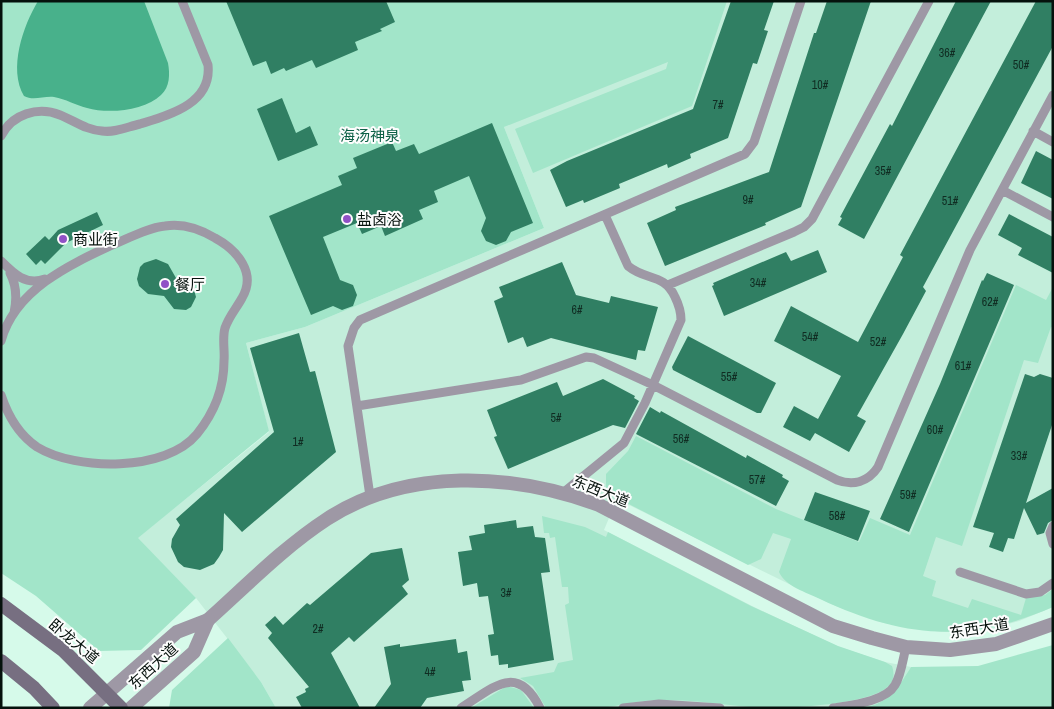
<svg xmlns="http://www.w3.org/2000/svg" width="1054" height="709" font-family="'Archivo Narrow','Noto Sans SC',sans-serif">
<style>
.built{fill:#c3eedb}
.green{fill:#a2e5c9}
.water{fill:#48b18b}
.building{fill:#307f63}
.lines{fill:none;stroke-linecap:round;stroke-linejoin:round}
.service{stroke:#9e98a5;stroke-width:9}
.minor{stroke:#9e98a5;stroke-width:14}
.tertiary{stroke:#9e98a5;stroke-width:14}
.secondary{stroke:#776f81;stroke-width:14}
.poi-dot{fill:#9051c6;stroke:#fdfdfd;stroke-width:2}
.labels{text-anchor:middle;dominant-baseline:central;stroke-width:4;stroke-linejoin:round;paint-order:stroke}
.number-label{font-size:12px;fill:#102c22}
.park-label{font-size:15px;fill:#0d6046;stroke:#fdfdfd}
.poi-label{font-size:15px;fill:#05110c;stroke:#fdfdfd;text-anchor:start}
.street-label{font-size:15px;fill:#05110c;stroke:#fdfdfd}
</style>
<rect width="100%" height="100%" fill="#d6faea"/>
<path class="built" d="M689 1H1053V607L1019 621 994 628 967 631 941 632 884 623 838 607 787 583 617 499 604 530 752 606 839 647 885 662 911 667 892 697 872 706 862 708H276L261 682 196 598 137 538 269 432 246 343 305 327 544 228 504 127Z"/>
<path class="green" d="M1 1H727L692 106 533 173 515 129 666 69 668 62 504 127 544 228 305 327 246 343 269 431 138 538 196 598 141 650 99 651 36 596 1 573Z
M1016 285 1046 300 1053 287V328L1051 327 1038 363 1024 360 962 546 936 537 923 576 936 581 932 596 968 608 972 599 1021 615 1026 598 1045 595 1053 589V607C968 644 903 638 820 599 806 592 786 587 779 572L791 539 773 533 761 559 748 565 617 498 606 490V474L628 451 636 436 776 509 859 542 870 518 910 535Z
M542 516 585 527 606 537 608 532 751 606 838 646 885 662 892 666C895 675 894 683 885 689 864 704 795 708 769 708 733 707 696 699 660 700 639 700 620 706 600 708 582 709 564 708 546 708L533 686 520 678 554 672 558 663 573 660 565 605 569 603 568 587H562L555 537 550 538 549 533H544Z
M228 638 261 682 276 708H169L172 690Z
M1053 645V708H862C890 703 897 689 911 667L978 666Z
M507 686 521 690 534 708H471Z"/>
<path class="water" d="M38 1H144L168 63C170 74 170 87 161 95 145 111 108 114 87 108 75 105 66 99 54 97 43 96 33 101 24 96 8 69 23 26 38 1Z"/>
<path class="building" d="M226 1H386L395 22 380 29 382 31 355 42 358 50 316 68 312 60 286 71 284 68 271 74 266 61 253 66Z
M731 1H774L764 30 768 31 757 64 753 63 728 138 690 154 691 158 668 168 667 164 619 184 620 188 584 203 583 200 566 207 550 170 567 161 693 109Z
M827 1H871L801 207 765 223 766 225 665 266 647 223 676 210 675 207 769 172 814 33H816Z
M956 1H991L864 239 838 225 842 218 840 217 890 124 892 126Z
M1036 1H1053V46L923 287 926 291 903 334 857 416 866 421 849 452 815 433 810 441 783 427 794 406 818 419 841 376 774 341 791 306 858 342 903 257 900 255Z
M282 98 296 133 310 126 318 145 278 161 257 109Z
M492 123 533 223 511 232 506 241 496 245 486 241 481 231 486 218 469 176 434 191 438 202 419 210 423 219 385 236 381 226 362 234 357 223 323 237 340 280 353 285 357 295 353 306 342 310 333 306 311 315 269 216 342 185 338 176 357 168 353 158 392 142 396 151 414 144 419 154Z
M1036 151 1053 160V199L1021 183Z
M97 212 103 225 66 243 45 264 41 260 36 265 26 254 45 236 49 240 58 230Z
M1009 214 1053 237V273L1018 255 1022 248 998 235Z
M818 250 827 272 724 316 712 286 714 285 713 283 786 252 791 261Z
M156 259 168 264 176 278 193 286 196 297 191 307 186 310 174 309 164 296 148 294 139 286 137 279 140 267 144 263Z
M562 262 576 295 609 303 611 296 658 307 645 351 638 350 636 360 551 338 527 347 523 337 508 343 494 301 503 297 499 287Z
M987 273 1014 285 909 532 880 519 940 384 982 280 983 281Z
M299 333 310 372 315 371 336 452 242 532 224 513 223 550 219 557 214 564 200 570 184 567 178 562 171 547 172 539 180 525 176 519 274 432 250 348Z
M688 336 776 383 761 413H757L673 370 672 367Z
M1025 374 1034 377 1040 374 1053 378V422L1026 503 1053 488V520L1048 523 1044 533 1037 535 1024 508 1014 539 1008 538 1003 552 989 547 994 533 973 527Z
M603 379 635 396 634 398 639 401 625 428 613 425 508 469 494 437 497 436 487 410 557 382 563 396Z
M650 407 660 413 661 411 746 458 747 455 783 475 782 477 789 481 776 506 636 434Z
M815 492 870 511 858 541 804 520Z
M516 520 517 528 533 526 535 537 545 538 550 572 541 573 554 660 508 668V664L499 665 498 655 491 656 488 635 494 634 488 596 479 597 477 583 463 586 458 552 472 550 469 536 485 533 484 525Z
M402 548 409 580 402 586 408 594 354 642 349 637 331 653 360 708H302L296 697 306 692 305 689 309 687 268 638 272 633 265 625 275 616 283 625 307 603 310 605 371 553Z
M456 639 458 653 467 651 471 680 462 681 464 691 427 698 420 708H374L391 684 384 647 400 644V647Z"/>
<g class="lines">
<path class="service" d="M1033 131 1053 142
M1 136C12 114 38 106 60 115 75 121 86 130 102 131 115 133 127 127 140 124 169 115 212 104 208 65L182 1
M1002 190 1053 217
M1 261C14 274 26 286 45 279
M10 273C17 286 17 299 14 313
M668 285 794 232 804 227 812 219 929 1
M1 341C15 290 69 265 112 245 129 238 147 228 165 226 183 223 200 229 215 238 237 250 257 273 242 298 236 309 229 316 225 328 222 339 225 350 224 361 224 388 214 413 197 434 166 472 76 471 37 447 19 435 8 416 1 395
M357 406 521 380 586 357 594 358 653 385 837 480C853 486 868 482 878 467L970 250 1053 95
M564 492 624 443 645 403 681 320C681 312 679 305 675 297 664 273 646 281 628 266L605 215
M370 496 348 346 354 328 360 320 745 154 754 142 801 1
M1053 526 1050 533 1053 544
M960 572 1026 594 1040 592 1053 583
M461 708C493 688 517 662 540 708
M623 708 659 704 720 708
M833 708C851 705 885 702 895 685 901 675 903 659 906 647"/>
<path class="minor" d="M208 620C246 586 284 547 327 519 407 467 513 473 599 505L833 626 872 638 906 647 950 650 996 644 1053 624"/>
<path class="tertiary" d="M90 708 177 632 208 620
M131 708 194 652 208 620"/>
<path class="secondary" d="M1 604 64 651 121 708
M1 661 34 688 53 708"/>
</g>
<g class="poi-dot">
<circle cx="347" cy="219" r="5"/>
<circle cx="63" cy="239" r="5"/>
<circle cx="165" cy="284" r="5"/>
</g>
<g class="labels">
<g class="number-label">
<text x="947" y="53">36#</text>
<text x="1021" y="65">50#</text>
<text x="820" y="85">10#</text>
<text x="718" y="105">7#</text>
<text x="883" y="171">35#</text>
<text x="748" y="200">9#</text>
<text x="950" y="201">51#</text>
<text x="758" y="283">34#</text>
<text x="990" y="302">62#</text>
<text x="577" y="310">6#</text>
<text x="810" y="337">54#</text>
<text x="878" y="342">52#</text>
<text x="963" y="366">61#</text>
<text x="729" y="377">55#</text>
<text x="556" y="418">5#</text>
<text x="935" y="430">60#</text>
<text x="681" y="439">56#</text>
<text x="298" y="442">1#</text>
<text x="1019" y="456">33#</text>
<text x="757" y="480">57#</text>
<text x="908" y="495">59#</text>
<text x="837" y="516">58#</text>
<text x="506" y="593">3#</text>
<text x="318" y="629">2#</text>
<text x="430" y="672">4#</text>
</g>
<g class="park-label">
<text x="370" y="135">海汤神泉</text>
</g>
<g class="poi-label">
<text x="357" y="219">盐卤浴</text>
<text x="73" y="239">商业街</text>
<text x="175" y="284">餐厅</text>
</g>
<g class="street-label">
<text transform="translate(601 491) rotate(22)">东西大道</text>
<text transform="translate(979 628) rotate(-9)">东西大道</text>
<text transform="translate(74 641) rotate(40)">卧龙大道</text>
<text transform="translate(153 666) rotate(-42)">东西大道</text>
</g>
</g>
<rect width="1054" height="709" fill="none" stroke="#05110c" stroke-width="5"/>
</svg>
